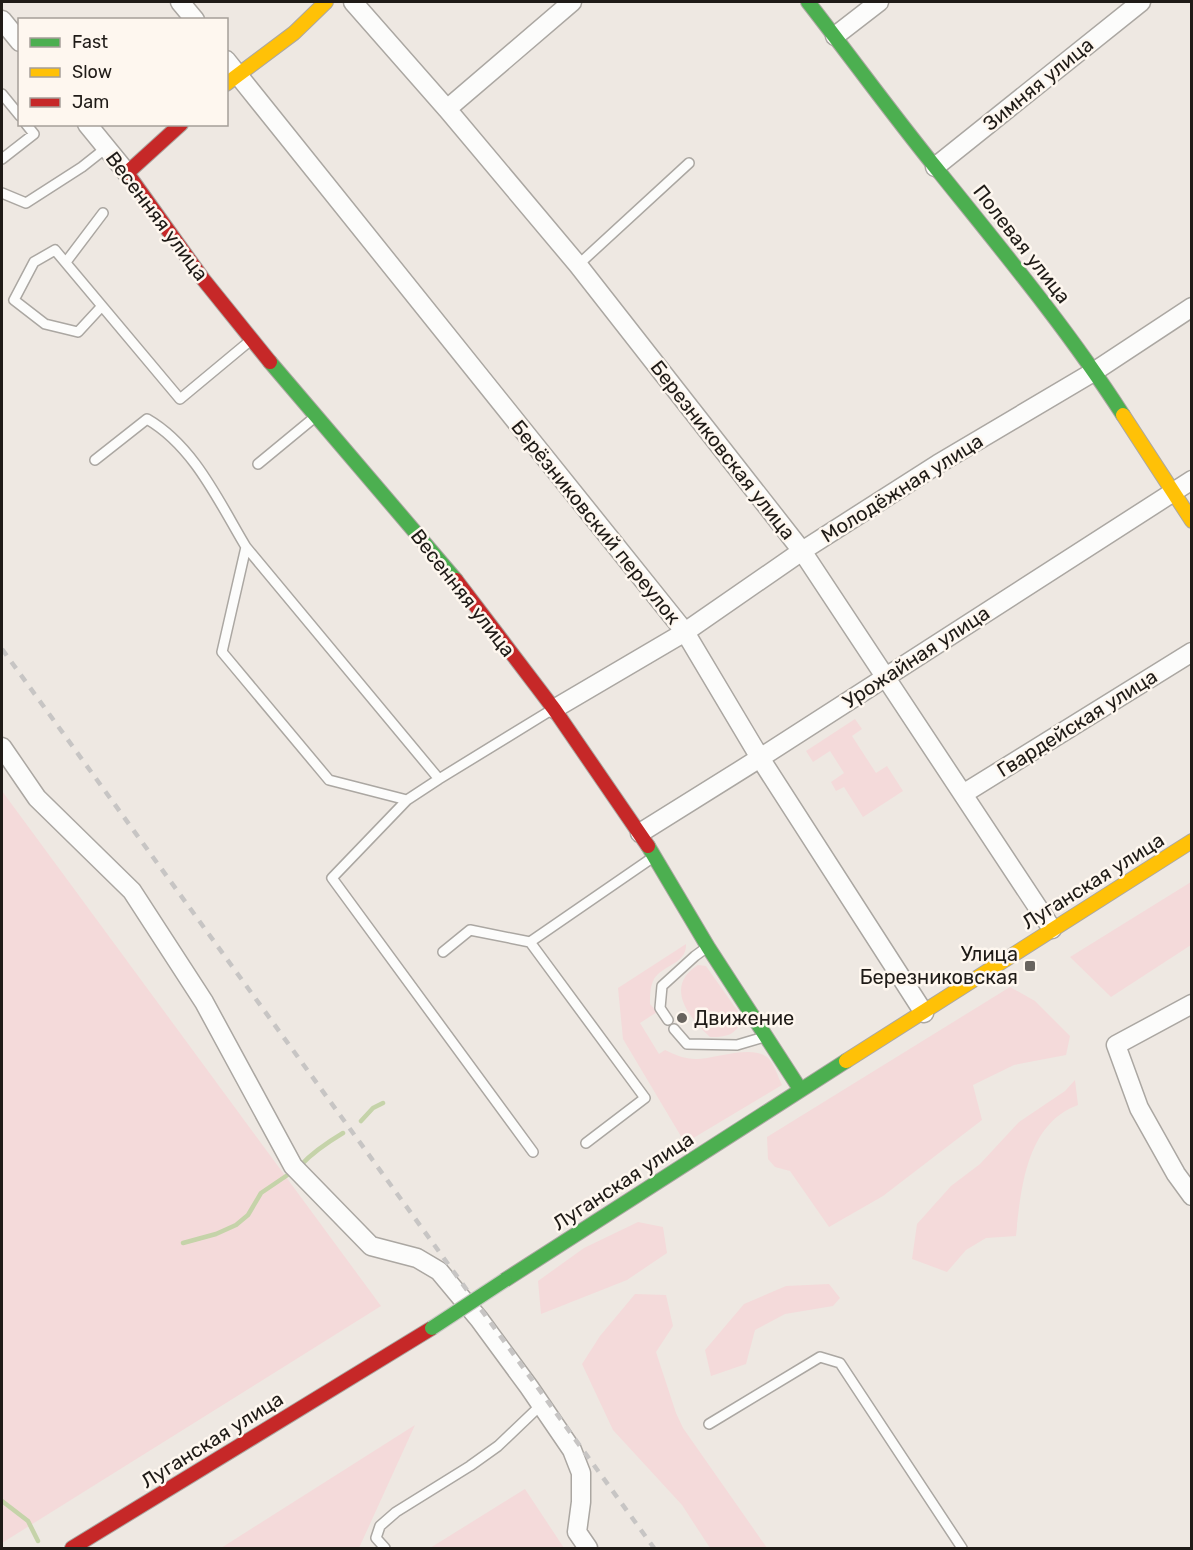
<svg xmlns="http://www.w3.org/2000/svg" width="1193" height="1550" font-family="Rubik,sans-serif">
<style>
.green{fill:#f4dada}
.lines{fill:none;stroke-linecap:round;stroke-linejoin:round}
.stream{stroke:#c5d3a9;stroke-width:4.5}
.lane-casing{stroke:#aba7a2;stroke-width:12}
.street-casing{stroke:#aba7a2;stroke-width:21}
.fast-casing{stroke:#aba7a2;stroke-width:16}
.slow-casing{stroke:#aba7a2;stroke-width:16}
.jam-casing{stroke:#aba7a2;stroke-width:16}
.lane{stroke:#fcfcfb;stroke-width:9}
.street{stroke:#fcfcfb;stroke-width:18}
.fast{stroke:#4caf50;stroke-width:14}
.slow{stroke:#ffc107;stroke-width:14}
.jam{stroke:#c62828;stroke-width:14}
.rail{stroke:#c7c5c4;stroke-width:4.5;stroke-dasharray:8 8;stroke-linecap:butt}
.fast-bridge-casing{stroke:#c7c5c2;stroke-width:16;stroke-linecap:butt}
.fast-bridge{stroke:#4caf50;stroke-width:14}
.poi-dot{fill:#67635e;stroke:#fef7ef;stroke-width:2}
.labels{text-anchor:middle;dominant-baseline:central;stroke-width:5;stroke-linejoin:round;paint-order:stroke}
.street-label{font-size:20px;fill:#1f1b17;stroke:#fef7ef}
.poi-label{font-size:20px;fill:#1f1b17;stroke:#fef7ef;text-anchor:end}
</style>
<rect width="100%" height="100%" fill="#eee8e2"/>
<path class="green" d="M855 719 862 729 852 736 876 773 887 766 903 791 863 817 844 787 836 791 831 782 844 773 830 751 813 762 806 751Z
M2 791 381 1306 2 1543Z
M1191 882V945L1111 997 1070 957Z
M686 944C687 964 662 965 654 979 650 987 650 995 650 1004L657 1012 640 1023 659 1054 665 1050C675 1055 685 1059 696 1059 715 1059 755 1043 769 1059 775 1066 778 1077 782 1085L685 1143 623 1039 618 988Z
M698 965 706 966 744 1020C733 1035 729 1037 710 1037 688 1017 664 986 698 965Z
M1010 987 1035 1001 1070 1036 1066 1055 1014 1065 973 1085 982 1120 883 1196 829 1227 790 1171 775 1167 768 1159 767 1137Z
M1075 1080 1078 1105C1026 1124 1021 1189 1016 1236L986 1238 966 1250 947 1272 912 1259 917 1224 951 1186 980 1164 1019 1122 1065 1091Z
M638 1222 663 1227 667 1253 627 1280 541 1314 538 1281 584 1248Z
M829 1284 840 1298 833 1306 785 1314 755 1330 746 1364 711 1376 705 1350 744 1304 786 1286Z
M635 1294 666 1295 673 1326 656 1352 676 1413 683 1428 767 1548H710L682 1505 613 1430 582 1364 600 1336Z
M415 1425 359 1548H221Z
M525 1489 564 1548H430Z"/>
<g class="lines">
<path class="stream" d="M361 1121 373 1108 383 1103
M301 1165C312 1153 328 1142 343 1133
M183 1243 216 1234 236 1225 248 1215 261 1193 289 1174
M2 1501 28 1521 38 1541"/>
<g class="lane-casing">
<path id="lane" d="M2 94 20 116
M2 159 34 134 26 124
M2 193 26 203 82 167 106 148
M66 262 103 213
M578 265 689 163
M102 306 78 332 45 324 14 300 34 262 55 250 180 399 251 340
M95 460 147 419C194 446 219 502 246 547L222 652 329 780 407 800 439 779
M258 464 315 417
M246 547 439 779 553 709
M407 800 332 878 533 1152
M530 942 652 858
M443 952 470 930 530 942 645 1098 586 1143
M668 1020 660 1008 662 986 695 956 706 948
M674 1029 687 1044 737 1045 764 1037
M709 1424 820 1357 840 1363 962 1548
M385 1548 376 1538 380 1526 396 1512 470 1466 498 1446 542 1404"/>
</g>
<g class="street-casing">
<path id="street" d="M180 2 195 20
M353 2 447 109 578 265 802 551 1052 929
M2 20 20 42
M835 36 879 2
M226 60 685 632 760 758 924 1013
M447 109 572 2
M87 124 127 173
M935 167 1141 2
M554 709 685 632 802 551 938 464 1095 371 1192 307
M2 747 37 798 132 891 204 1002 293 1166 371 1246 417 1258 439 1271 479 1319 529 1387 572 1450 581 1473V1502L577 1532 588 1548
M963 794 1192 652
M640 833 760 758 1192 480
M1192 1004 1116 1045 1139 1108 1176 1174 1192 1196"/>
</g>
<g class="fast-casing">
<path id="fast" d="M808 2C851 57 892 114 936 168 1001 249 1067 328 1123 415
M270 362 456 580
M648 846 708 947 800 1089
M505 1280 846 1061"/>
</g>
<g class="slow-casing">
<path id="slow" d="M226 84 294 33 326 2
M1123 415 1192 521
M846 1061 1192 841"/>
</g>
<g class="jam-casing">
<path id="jam" d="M181 124 127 173 203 279 270 362
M456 580 554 709 648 846
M72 1548 432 1328"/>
</g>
<use href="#lane" class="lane"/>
<use href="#street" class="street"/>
<use href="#fast" class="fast"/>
<use href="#slow" class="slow"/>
<use href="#jam" class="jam"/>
<path class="rail" d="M2 649 654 1548"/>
<g class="fast-bridge-casing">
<path id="fast-bridge" d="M432 1328 505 1280"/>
</g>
<use href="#fast-bridge" class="fast-bridge"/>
</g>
<g class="poi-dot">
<rect x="1024" y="960" width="12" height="12" rx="3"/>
<circle cx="682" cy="1018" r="6"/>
</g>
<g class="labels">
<g class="street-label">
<text transform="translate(1038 84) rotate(-39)">Зимняя улица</text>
<text transform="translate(157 216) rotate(53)">Весенняя улица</text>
<text transform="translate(1022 244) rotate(52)">Полевая улица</text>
<text transform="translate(723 450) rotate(52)">Березниковская улица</text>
<text transform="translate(902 488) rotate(-32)">Молодёжная улица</text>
<text transform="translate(596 522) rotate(51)">Берёзниковский переулок</text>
<text transform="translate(463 593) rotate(52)">Весенняя улица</text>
<text transform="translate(916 657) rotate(-33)">Урожайная улица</text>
<text transform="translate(1077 723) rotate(-32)">Гвардейская улица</text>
<text transform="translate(1093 881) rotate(-32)">Луганская улица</text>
<text transform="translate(623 1181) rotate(-33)">Луганская улица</text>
<text transform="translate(212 1440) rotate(-32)">Луганская улица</text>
</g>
<g class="poi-label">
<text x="1018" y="954">Улица<tspan x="1018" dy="23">Березниковская</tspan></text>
<text x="694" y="1018" text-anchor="start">Движение</text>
</g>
</g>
<rect width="1193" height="1550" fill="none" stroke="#1f1b17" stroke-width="6"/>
<rect x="18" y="18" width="210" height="108" fill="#fef7ef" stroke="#a59f99" stroke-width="1.5"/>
<rect x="30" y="38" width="30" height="9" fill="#4caf50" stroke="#a59f99" stroke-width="1.5"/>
<text x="72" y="48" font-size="18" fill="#1f1b17">Fast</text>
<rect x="30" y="68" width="30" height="9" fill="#ffc107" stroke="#a59f99" stroke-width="1.5"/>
<text x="72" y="78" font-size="18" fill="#1f1b17">Slow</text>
<rect x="30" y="98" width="30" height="9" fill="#c62828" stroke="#a59f99" stroke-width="1.5"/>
<text x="72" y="108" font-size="18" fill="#1f1b17">Jam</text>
</svg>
